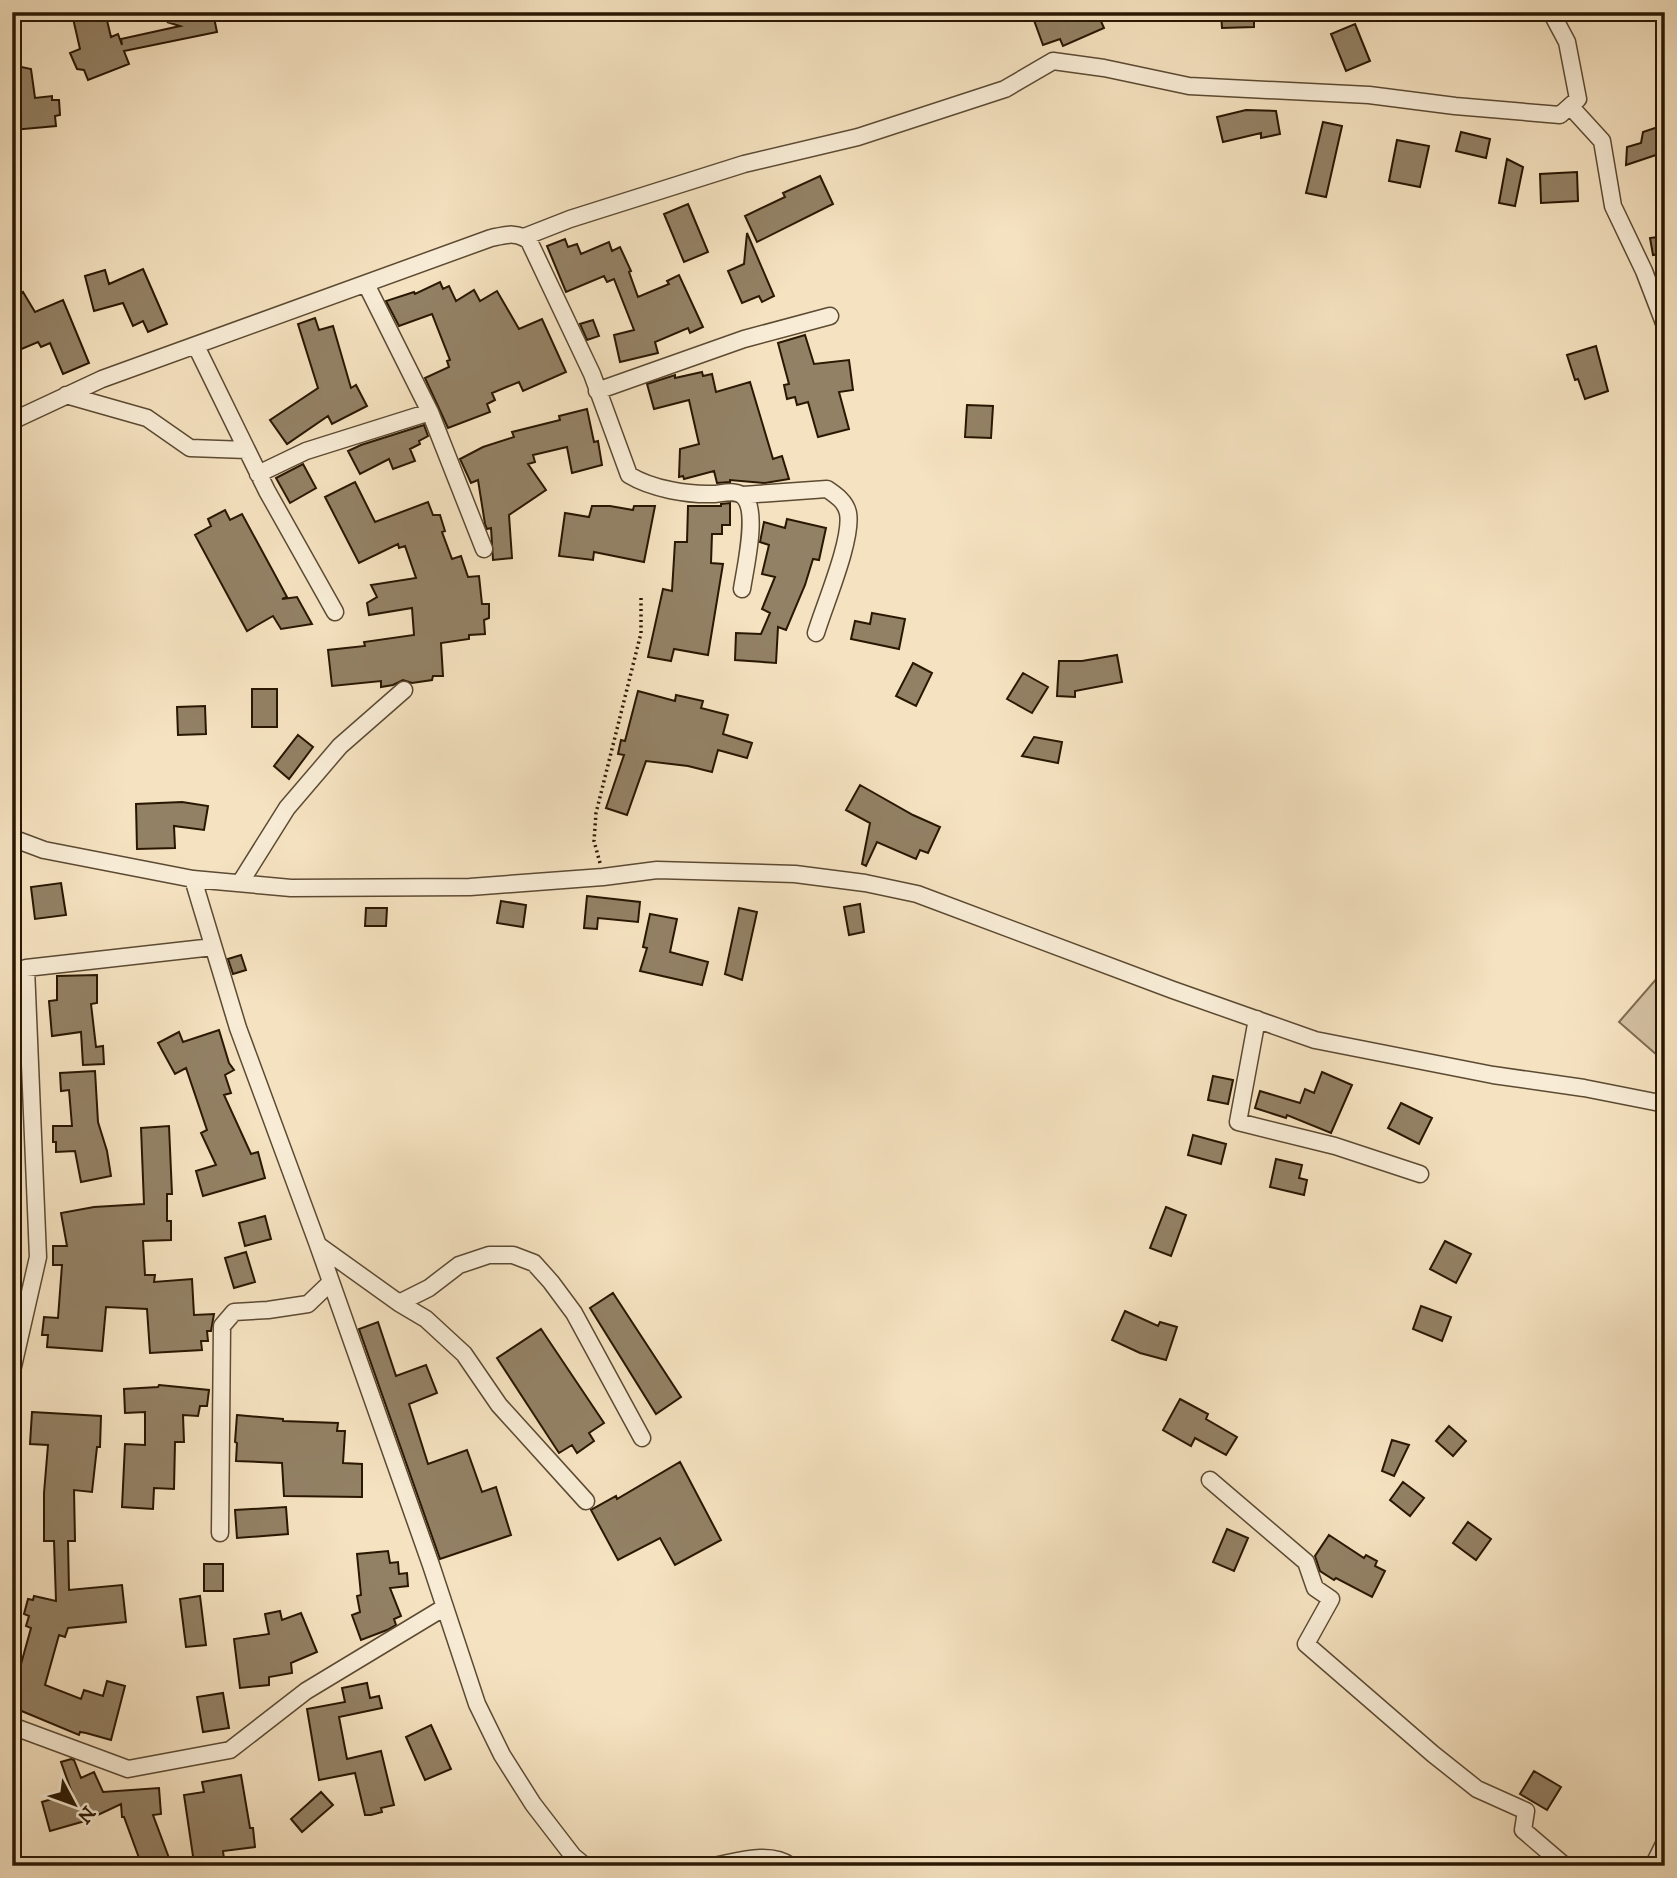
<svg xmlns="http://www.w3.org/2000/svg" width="1677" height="1878" font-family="'IM FELL DW Pica',serif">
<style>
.green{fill:#d2bfa0;stroke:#7e6b51;stroke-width:2}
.building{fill:#938165;stroke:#291702;stroke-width:2}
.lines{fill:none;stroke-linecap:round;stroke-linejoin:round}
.minor-casing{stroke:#5c4a32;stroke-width:19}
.path{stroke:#291702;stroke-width:3.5;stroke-dasharray:2 3.5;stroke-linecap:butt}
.minor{stroke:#f8ecd6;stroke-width:16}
</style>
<rect width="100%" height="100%" fill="#f5e2c0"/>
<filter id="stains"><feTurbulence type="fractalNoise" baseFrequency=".00286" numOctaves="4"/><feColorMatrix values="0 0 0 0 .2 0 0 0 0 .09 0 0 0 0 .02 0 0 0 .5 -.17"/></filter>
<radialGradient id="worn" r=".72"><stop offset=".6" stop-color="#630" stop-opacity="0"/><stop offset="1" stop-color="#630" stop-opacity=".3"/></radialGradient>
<path class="green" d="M1665 969V1062L1619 1022Z"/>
<path class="building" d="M80 12H105L111 37 118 34 122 45 121 39 180 26 167 22 213 13 217 32 124 51 129 64 88 80 84 70 77 69 70 53 80 49 72 14Z
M1031 12H1097L1104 28 1063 46 1060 39 1043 45Z
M1221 12H1254V27L1222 28Z
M1355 24 1370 61 1346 71 1331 34Z
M12 65 31 69 35 98 52 96V100H59L60 115 55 116 56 126 13 130Z
M1246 110 1276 111 1280 134 1261 138V133L1223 142 1217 117Z
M1323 122 1342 126 1326 197 1306 193Z
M1661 126 1665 136V152L1626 165 1627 147 1641 143 1643 132Z
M1461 132 1490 139 1486 158 1456 151Z
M1397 140 1429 146 1420 187 1389 181Z
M1507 159 1523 167 1515 206 1499 203Z
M1577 172 1578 201 1541 203 1540 174Z
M820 176 833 204 757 242 745 216 785 197 783 193Z
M688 204 708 252 684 262 664 214Z
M747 233 774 296 762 302 759 296 742 303 728 271 744 264Z
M1665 236V253L1653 255 1650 238Z
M565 239 568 247 577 244 581 254 609 242 612 251 620 247 631 271 629 272 638 297 669 284 667 281 679 275 703 327 690 333 688 328 655 342 658 353 620 362 614 335 634 330 614 279 607 282 604 276 566 292 547 246Z
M143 269 167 324 148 332 143 321 133 326 123 303 94 311 85 276 105 270 109 284Z
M440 282 443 289 449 286 456 301 474 290 480 301 497 291 519 329 542 319 566 372 523 391 519 382 492 393 495 400 487 404 490 412 448 428 425 378 449 367 447 361 450 360 432 314 399 326 386 301 414 292 415 294Z
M23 292 35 312 63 300 89 363 63 374 50 343 41 347 38 342 12 353V299Z
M315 318 319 330 333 326 351 388 356 385 367 406 332 424 328 416 287 444 270 420 318 388 298 324Z
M593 320 599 336 587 340 580 324Z
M805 335 814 364 849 360 853 390 839 392 849 429 818 437 808 402 797 405 795 397 787 399 784 385 789 384 778 343Z
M1596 346 1608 391 1585 399 1578 379 1575 380 1567 355Z
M702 372 703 376 712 374 716 392 750 382 773 459 782 456 789 479 765 483 730 480V482L717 483 714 471 684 479 683 476 679 477 680 449 699 444 689 400 654 409 647 384 675 375V378Z
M967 405 993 406 991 438 965 437Z
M587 409 594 442 598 441 602 465 572 473 567 447 533 455 535 462 528 464 546 490 509 515 512 558 493 560 491 528 487 529 485 524 478 480 471 483 460 459 483 447 514 437 512 432 560 420 559 416Z
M424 425 428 436 419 441 420 444 410 449 415 461 393 469 389 459 360 474 348 451 361 445Z
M303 464 316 488 290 503 276 478Z
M355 482 375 522 428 502 433 515H440L445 531 442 532 452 559 461 556 468 577 479 576 482 604H489V618L484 620 485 634 469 635V639L441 643 443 676H433L432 680 412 683 403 680 393 685 381 687V681L332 686 328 650 365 646 364 642 414 635 412 608 369 615 367 603 377 597 371 585 416 578 405 546 399 548 398 544 359 563 325 497Z
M730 503V525H722V534H712L711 563 723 564 708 655 674 649 671 661 648 657 663 589 672 591 675 542H687L688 506H721V504Z
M592 506H610L633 510 634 506H655L644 562 594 552 593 560 559 556 565 513 589 517Z
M225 510 230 520 242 514 287 597 282 599 297 597 312 624 281 629 273 616 247 631 195 535 211 526 208 519Z
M787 519 826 528 819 560 813 559 805 585 786 630 778 627 776 663 735 660 736 633 761 634 770 613 762 609 775 577 762 574 769 545 760 542 764 522 785 528Z
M872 613 905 619 899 649 851 639 855 621 870 624Z
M1117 655 1122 682 1075 691V697L1057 696 1059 661H1082Z
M913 663 932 673 916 706 896 696Z
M1023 673 1048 687 1032 713 1007 699Z
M252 689H277V727H252Z
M638 691 675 701 676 695 703 701 701 708 728 715 723 734 752 743 747 758 718 750 712 772 688 766 646 761 627 815 606 808 624 755 618 754 621 740 625 741Z
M205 706 206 734 178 735 177 707Z
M298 735 313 747 289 779 274 766Z
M1034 737 1062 742 1058 763 1022 756Z
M860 785 913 815 940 827 928 853 920 850 916 859 877 842 866 866 862 864 870 823 846 810Z
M182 802 208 806 204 830 174 826 175 848 137 849 136 804Z
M61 883 66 915 35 919 31 887Z
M587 896 640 902 638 922 598 918 597 929 584 928Z
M501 901 526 905 523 927 497 923Z
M860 904 864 932 849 935 844 907Z
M366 908H387L386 926H365Z
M739 908 757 912 742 980 725 974Z
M650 914 677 919 670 952 708 962 702 985 640 971 647 948 643 947Z
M241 955 246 970 233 974 228 959Z
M97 975V1003L91 1004 96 1047 103 1046 104 1064 83 1065 81 1032 52 1036 49 1001 57 1000V976Z
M219 1030 229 1063 234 1070 225 1075 231 1093 224 1095 251 1154 258 1152 265 1178 203 1196 196 1171 216 1165 201 1133 207 1130 186 1068 175 1074 158 1043 179 1032 183 1042Z
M95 1071 98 1122 107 1151 111 1176 81 1182 75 1151 56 1152V1142H53V1126H72L69 1090 61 1091 60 1073Z
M1322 1072 1352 1085 1331 1133 1287 1115 1286 1118 1255 1108 1260 1091 1300 1103 1305 1089 1314 1093Z
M1213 1076 1233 1080 1228 1104 1208 1100Z
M1401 1103 1432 1118 1419 1144 1388 1128Z
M169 1126 172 1194H167V1221H171V1240L143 1241 145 1275H155L154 1282 192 1279 194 1315 214 1314 211 1331H207L208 1341H201L202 1350 150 1353 147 1309 106 1307 102 1351 47 1347 48 1335H42L44 1317 58 1318 62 1265H53V1246H67L61 1213 94 1207 144 1204 141 1128Z
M1193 1135 1226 1144 1221 1164 1188 1155Z
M1276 1159 1302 1165 1299 1178 1307 1180 1304 1195 1270 1187Z
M1166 1207 1186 1215 1171 1256 1150 1248Z
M265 1216 271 1239 245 1246 239 1223Z
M1445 1241 1471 1254 1456 1283 1430 1269Z
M246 1252 255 1282 234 1288 225 1258Z
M613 1293 681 1397 656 1414 590 1308Z
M1421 1306 1451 1317 1442 1341 1413 1329Z
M1125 1311 1158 1326 1160 1322 1177 1327 1166 1360 1140 1353 1112 1340Z
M378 1322 396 1376 426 1365 437 1393 409 1404 428 1464 467 1450 482 1492 496 1487 511 1535 440 1559 359 1329Z
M541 1329 604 1423 589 1433 594 1441 577 1453 572 1445 559 1453 497 1358Z
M159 1385 209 1390 207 1406H200L198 1416 183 1415 184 1442H175L174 1489 154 1488 153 1509 122 1507 125 1444 145 1445V1412L125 1413 124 1389 158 1387Z
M1180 1399 1208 1414 1206 1419 1237 1437 1226 1455 1195 1438 1191 1446 1163 1430Z
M32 1412 101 1416 100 1447H97L92 1492 74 1490 75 1541H68L69 1590 122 1585 126 1622 68 1628 65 1637 59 1635 45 1685 81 1699 84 1690 103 1696 107 1681 125 1686 111 1740 86 1733 80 1732 79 1735 12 1707V1681L16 1682 31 1628 26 1626 29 1616 24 1614 28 1599 33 1600 34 1596 56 1601 54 1541H44V1493L48 1445 30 1444Z
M237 1415 283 1419V1421L338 1423 337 1431H345L343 1463 362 1464V1497L284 1496 282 1463 236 1461 237 1443 235 1442Z
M1449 1426 1466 1441 1453 1456 1436 1441Z
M1392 1440 1409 1445 1394 1476 1382 1471Z
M680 1462 721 1540 675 1565 660 1538 618 1560 591 1510 616 1496 617 1499Z
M1403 1482 1424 1498 1410 1516 1390 1500Z
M286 1507 288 1534 237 1538 235 1510Z
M1468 1522 1491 1539 1476 1560 1453 1543Z
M1227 1529 1248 1538 1234 1571 1213 1562Z
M1329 1535 1364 1558 1366 1555 1377 1561 1375 1566 1385 1571 1372 1597 1336 1578 1334 1580 1320 1571 1315 1556Z
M388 1551 390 1563 398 1562 399 1574 407 1573 408 1586 390 1588 401 1616 394 1619 396 1625 387 1630 361 1640 352 1615 360 1612 357 1596 361 1595 357 1554Z
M204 1564H223V1591H204Z
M200 1596 206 1645 186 1647 180 1599Z
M280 1611 282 1620 301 1613 317 1652 291 1663 292 1673 269 1677V1685L240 1688 234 1639 269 1634 265 1614Z
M367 1683 370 1698 379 1696 382 1708 339 1717 347 1759 381 1751 394 1805 381 1808 382 1812 371 1815H365L355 1773 319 1780 307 1709 345 1702 342 1688Z
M223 1693 229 1728 203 1732 197 1697Z
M431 1725 451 1769 425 1780 406 1737Z
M71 1759 74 1760 81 1778 94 1772 103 1792 159 1788 161 1814 153 1815 172 1866H142L124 1817H122L121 1804 85 1821 50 1831 42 1802 72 1793 61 1762Z
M1534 1771 1561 1787 1547 1810 1520 1794Z
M241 1775 250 1828H253L255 1847 223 1851 224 1859 194 1863 184 1795 204 1792 202 1782Z
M321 1792 333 1805 302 1832 291 1819Z"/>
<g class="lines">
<g class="minor-casing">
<path id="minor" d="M1570 106 1602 141 1613 206 1644 271 1664 323
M524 237 570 219 744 164 858 137 1005 89 1053 61 1104 68 1189 86 1369 95 1455 106 1560 115 1578 99 1567 42 1551 12
M366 284 430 412 484 549
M196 346 267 491 335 612
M597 391 744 339 830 316
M66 395 147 418 190 448 247 450
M12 421 102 379 491 238C505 235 517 231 529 241L592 374 629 475C652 489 688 495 714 494 724 493 738 489 745 498 758 514 745 569 742 589
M258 474 306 451 430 412
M743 495 827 489C836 495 846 502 848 513 853 539 824 606 816 633
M12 838 44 850 193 879 291 888 470 887 603 877 657 870 795 874 865 883 917 894 1173 990 1315 1040 1493 1075 1584 1088 1665 1104
M193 879 238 1028 318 1245 399 1303 426 1319 464 1354 499 1405 586 1501
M240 883 287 808 340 746 404 690
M1257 1019 1238 1122 1335 1146 1420 1174
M318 1245 431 1565 477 1704 502 1755 533 1804 573 1856 585 1866
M399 1303 429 1288 459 1265 489 1255H513L534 1263 551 1282 574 1313 642 1438
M12 1371 38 1257 26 968 213 947
M1210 1480 1306 1562 1315 1588 1331 1599 1306 1644 1433 1754 1477 1789 1526 1811 1523 1830 1565 1866
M220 1533 222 1326 234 1312 268 1310 308 1304 331 1282
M12 1726 128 1769 230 1750 306 1691 445 1607
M713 1866C736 1862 770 1850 791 1866
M1653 1866 1665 1842"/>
</g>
<path class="path" d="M600 863 594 841 596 813 641 633V595"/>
<use href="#minor" class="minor"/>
</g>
<rect width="1677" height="1878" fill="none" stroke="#f5e2c0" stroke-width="42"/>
<rect x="14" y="14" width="1649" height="1850" fill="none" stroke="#291702" stroke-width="3.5"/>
<rect x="21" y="21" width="1635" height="1836" fill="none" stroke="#291702" stroke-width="2"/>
<g transform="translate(74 1804) rotate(131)" stroke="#f8ecd6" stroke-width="5" paint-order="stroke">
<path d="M0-5L12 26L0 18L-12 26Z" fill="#291702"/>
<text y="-10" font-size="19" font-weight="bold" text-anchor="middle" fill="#291702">N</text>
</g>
<rect width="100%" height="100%" filter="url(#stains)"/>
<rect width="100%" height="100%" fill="url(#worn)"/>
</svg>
